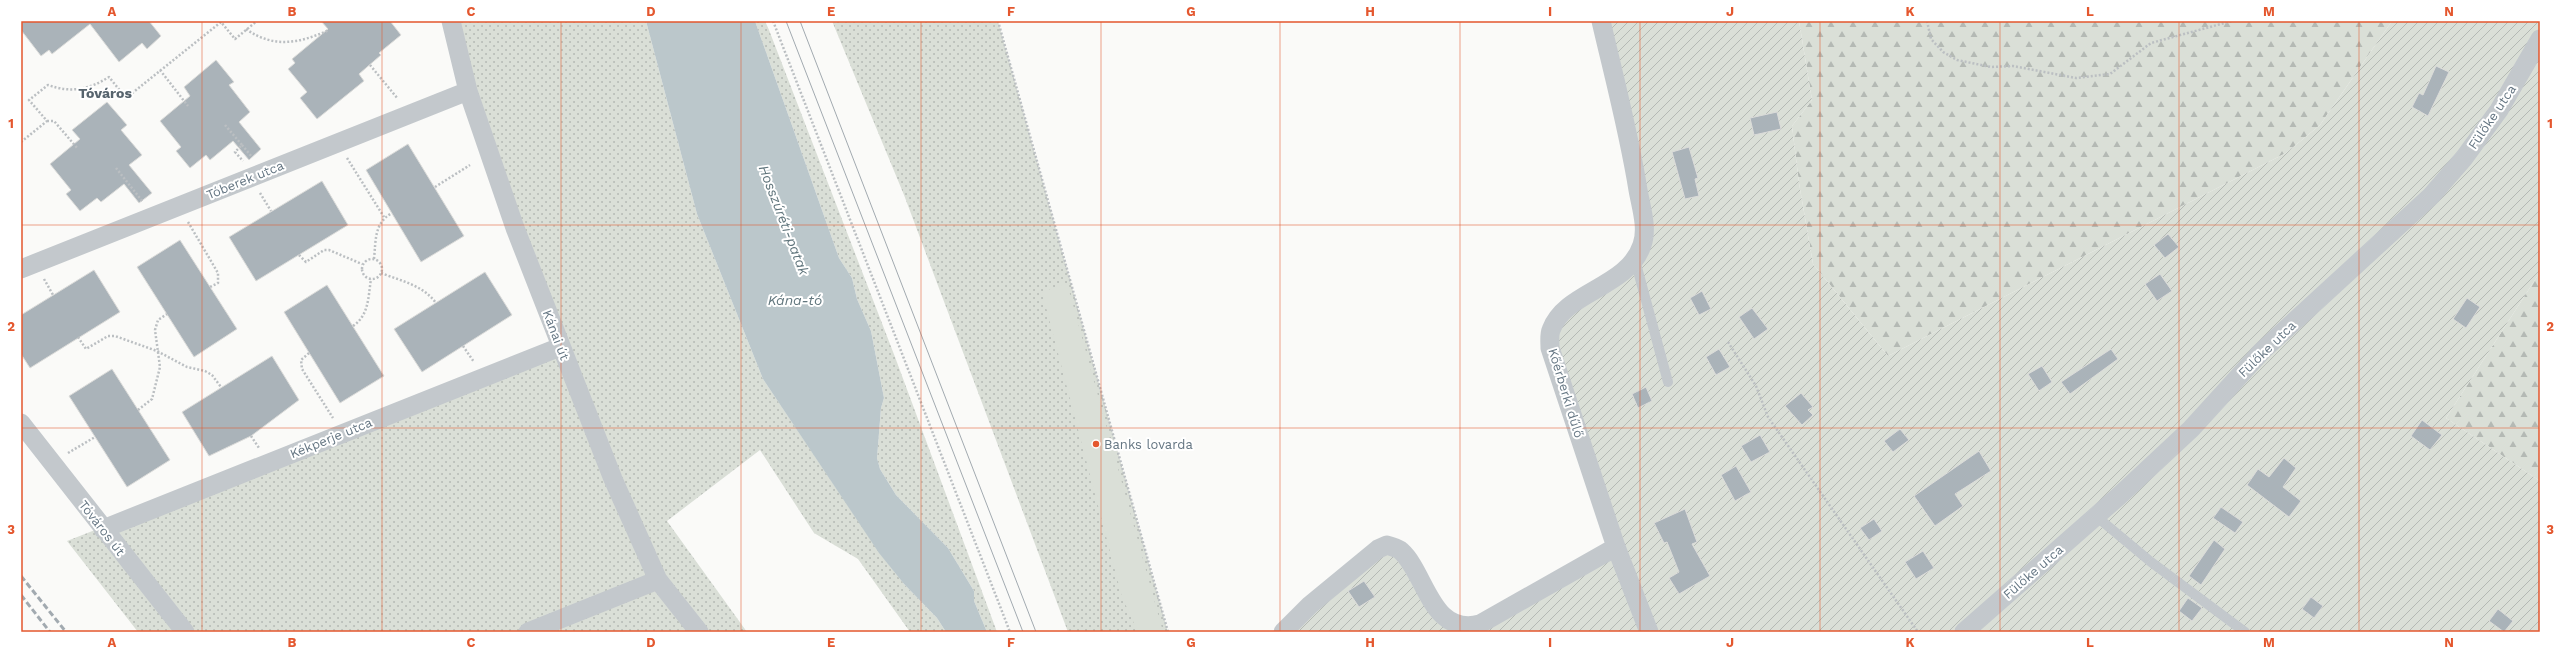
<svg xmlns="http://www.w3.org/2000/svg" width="2561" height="653" font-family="'Work Sans',sans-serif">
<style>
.grass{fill:url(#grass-dots)}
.forest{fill:url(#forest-firs)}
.park{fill:#dadfd7}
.garden{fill:url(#garden-furrows)}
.water{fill:#bbc7cb}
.building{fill:#aab3b9;stroke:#dcdcda}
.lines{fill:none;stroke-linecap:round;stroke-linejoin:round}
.path{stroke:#bbbfc2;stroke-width:2.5;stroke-dasharray:2 2;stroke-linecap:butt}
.service{stroke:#c3c8cc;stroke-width:10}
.minor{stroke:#c3c8cc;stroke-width:19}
.tram{stroke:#a2aab0;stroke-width:1}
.rail{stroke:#a2aab0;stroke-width:3;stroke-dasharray:6 3;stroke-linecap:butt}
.grid{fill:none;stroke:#e4572e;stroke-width:1;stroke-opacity:0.55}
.poi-dot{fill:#e4572e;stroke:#fff;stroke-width:1.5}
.labels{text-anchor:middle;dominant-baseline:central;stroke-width:4;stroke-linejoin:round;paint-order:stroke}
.street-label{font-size:13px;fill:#657683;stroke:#fff}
.poi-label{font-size:13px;fill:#657683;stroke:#fff;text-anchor:start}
.neighbourhood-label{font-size:14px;font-weight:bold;fill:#57646e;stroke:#fff}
.water-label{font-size:14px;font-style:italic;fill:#60757c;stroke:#fff}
.neatline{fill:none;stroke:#e4572e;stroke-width:1.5}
.grid-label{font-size:13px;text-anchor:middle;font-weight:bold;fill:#e4572e}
</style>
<defs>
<pattern id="grass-dots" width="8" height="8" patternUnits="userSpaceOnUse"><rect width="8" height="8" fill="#dadfd7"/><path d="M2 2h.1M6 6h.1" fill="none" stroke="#b4b9b4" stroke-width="1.8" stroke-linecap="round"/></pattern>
<pattern id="forest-firs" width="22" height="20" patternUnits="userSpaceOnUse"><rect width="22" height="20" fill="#dadfd7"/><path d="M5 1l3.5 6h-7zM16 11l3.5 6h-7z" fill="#b4b9b4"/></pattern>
<pattern id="garden-furrows" width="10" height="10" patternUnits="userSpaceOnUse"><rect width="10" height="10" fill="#dadfd7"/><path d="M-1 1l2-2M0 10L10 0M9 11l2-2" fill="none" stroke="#b4b9b4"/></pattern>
</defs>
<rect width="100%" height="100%" fill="#fafaf8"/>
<path class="grass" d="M451 21H646L697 214 763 379 879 552 904 584 937 618 946 632H910L858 559 814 533 760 450 667 521 747 632H138L67 541 560 347Z
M755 21H765L769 30 895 357 997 632H987L974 601V591L948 548 896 495 880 469 877 458 881 408 884 398 871 331 857 299 852 278 839 258Z
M832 21H998L1168 632H1068L904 195Z"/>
<path class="forest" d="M1799 21H2392L2320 125 2286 153 1888 356 1813 264 1799 183 1792 126 1812 100Z
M2540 272V481L2446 418Z"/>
<path class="park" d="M1067 283 1163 632H1138L1122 597 1042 292Z"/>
<path class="garden" d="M1601 21H1799L1812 100 1792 126 1799 183 1813 264 1888 356 2286 153 2320 125 2392 21H2540V272L2446 418 2540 481V632H1283L1387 545 1423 589 1469 627 1616 547 1551 331 1643 243Z"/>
<path class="water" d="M646 21H755L839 258 852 278 857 299 871 331 884 398 881 408 877 458 880 469 896 495 948 548 974 591V601L987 632H946L937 618 904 584 879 553 763 379 697 214Z"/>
<path class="building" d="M21 21H149L161 36 147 49 142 43 119 62 90 24 52 54 49 50 41 56 21 30Z
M321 21H390L401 35 379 53 381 55 359 74 364 81 317 119 300 98 307 92 288 69 295 63 292 59 328 29Z
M216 60 234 82 229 85 250 112 239 122 261 149 249 160 233 141 210 160 206 155 190 168 176 151 181 147 160 121 190 96 184 87Z
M2436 66 2449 72 2428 116 2412 107 2419 93 2423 95Z
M107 102 127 125 121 130 142 155 129 165 152 193 139 203 124 184 101 202 97 198 80 211 66 194 71 190 50 164 80 139 72 130Z
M1777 112 1781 129 1754 135 1750 118Z
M408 144 464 236 421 262 366 170Z
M1689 147 1698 178 1695 179 1699 196 1685 199 1672 152Z
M322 181 348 225 256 281 229 237Z
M2168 234 2179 247 2165 258 2154 245Z
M180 240 237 329 194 357 137 267Z
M94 270 120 312 30 368 21 354V315Z
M485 272 512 315 422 372 394 329Z
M2160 274 2172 291 2157 301 2145 284Z
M327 285 384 376 340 403 284 312Z
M1702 291 1711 309 1699 315 1690 298Z
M2467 298 2480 307 2466 328 2453 319Z
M1752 308 1768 329 1754 339 1739 317Z
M1719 349 1730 367 1716 375 1706 357Z
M2111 349 2118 359 2070 394 2061 382Z
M272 356 299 400 251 436 209 456 182 412Z
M2042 366 2052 382 2039 391 2028 374Z
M112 369 170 460 127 487 69 396Z
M1646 387 1652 401 1638 408 1632 394Z
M1801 393 1813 407 1808 410 1813 415 1802 425 1785 406Z
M2422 420 2442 435 2430 450 2411 436Z
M1900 429 1909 440 1893 452 1884 441Z
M1760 435 1770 452 1751 462 1741 446Z
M1979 451 1991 471 1955 494 1963 506 1935 526 1914 496Z
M2284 458 2296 468 2283 487 2301 501 2289 517 2247 485 2258 469 2269 477Z
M1736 466 1751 492 1735 501 1721 475Z
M2221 507 2243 522 2235 533 2213 518Z
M1685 509 1697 542 1692 544 1710 576 1679 594 1669 578 1679 572 1667 542 1664 543 1654 523Z
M1874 519 1882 531 1869 540 1860 528Z
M2214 540 2225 549 2201 585 2189 576Z
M1923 551 1934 568 1916 579 1905 562Z
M1364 581 1375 597 1359 607 1348 591Z
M2311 597 2323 606 2314 618 2302 609Z
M2188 598 2202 608 2192 621 2179 611Z
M2498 609 2513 621 2504 632 2489 621Z"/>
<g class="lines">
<path class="path" d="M773 21 1010 632
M998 21 1168 632
M1927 21 1931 39 1943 52 1957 60 1991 67 2013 66 2076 78 2110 74 2151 43 2232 21
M246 29C274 49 300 43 329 30
M370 65 398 99
M160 70 188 106
M47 121H54L78 149
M225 125 242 145 235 152 243 161
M21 142 47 121 29 100 48 85C71 93 88 90 109 77L126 98 221 22 235 39 257 21
M242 145 252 157
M347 158 384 217
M116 168 143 202
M435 187 470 165
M260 193 271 211
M188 222 218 273V283L210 287
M299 255 306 262 324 250H329L362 264
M362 269a10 10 0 1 1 20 0a10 10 0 1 1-20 0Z
M374 259C376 240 374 223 392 213
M381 273C401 281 423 285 436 303
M44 279 53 295
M353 326C369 315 368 298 371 279
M78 337 86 349 108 336H115L157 351 187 367 205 371 212 375 221 387
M1728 342 1756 386 1768 417 1918 632
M463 346 474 362
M309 353 301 360 302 369 333 418
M138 410 152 399 160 367 155 330 158 320 167 314
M251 436 259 448
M68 453 95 437"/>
<path class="service" d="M1635 260 1668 382
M2097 517 2151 562 2245 632"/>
<path class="minor" d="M451 21 468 91 515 228 613 479 658 580 699 632
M1601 21C1614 77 1629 133 1638 190 1641 207 1648 228 1642 245 1628 288 1565 291 1551 330 1549 335 1550 343 1550 348L1616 547 1649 632
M21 269 468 91
M21 423 185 632
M103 529 560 347
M528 632 658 580
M1283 632 1310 605 1378 549 1387 545C1392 547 1398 548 1401 551 1426 573 1431 637 1480 624L1616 547
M1964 632 2119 496 2191 429 2262 351 2431 196 2464 158 2499 110 2540 39"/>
<path class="tram" d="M786 21 1023 632
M800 21 1036 632"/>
<path class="rail" d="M21 576 66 632
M21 595 50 632"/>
</g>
<path class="grid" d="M202 21V632M382 21V632M561 21V632M741 21V632M921 21V632M1101 21V632M1280 21V632M1460 21V632M1640 21V632M1820 21V632M2000 21V632M2179 21V632M2359 21V632M21 225H2540M21 428H2540"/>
<circle class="poi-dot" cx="1096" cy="444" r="4"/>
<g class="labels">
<g class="street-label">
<text transform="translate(2492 117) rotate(-56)">Fülőke utca</text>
<text transform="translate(245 180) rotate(-22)">Tóberek utca</text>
<text transform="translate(556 335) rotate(69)">Kánai út</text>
<text transform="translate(2267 349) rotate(-44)">Fülőke utca</text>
<text transform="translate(1566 393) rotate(73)">Kőérberki dűlő</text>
<text transform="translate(331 438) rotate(-22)">Kékperje utca</text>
<text transform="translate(102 528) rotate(52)">Tóváros út</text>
<text transform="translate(2033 572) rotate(-41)">Fülőke utca</text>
</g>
<g class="poi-label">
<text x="1104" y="444">Banks lovarda</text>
</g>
<g class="neighbourhood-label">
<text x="105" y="93">Tóváros</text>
</g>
<g class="water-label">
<text transform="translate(784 220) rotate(69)">Hosszúréti-patak</text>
<text x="795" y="300">Kána-tó</text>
</g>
</g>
<rect width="2561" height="653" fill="none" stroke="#ffffff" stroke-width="44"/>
<rect x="22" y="22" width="2517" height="609" class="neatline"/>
<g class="grid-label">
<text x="112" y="16">A</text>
<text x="292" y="16">B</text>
<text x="471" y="16">C</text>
<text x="651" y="16">D</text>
<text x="831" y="16">E</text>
<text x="1011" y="16">F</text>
<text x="1191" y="16">G</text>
<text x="1370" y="16">H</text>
<text x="1550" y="16">I</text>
<text x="1730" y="16">J</text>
<text x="1910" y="16">K</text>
<text x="2090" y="16">L</text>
<text x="2269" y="16">M</text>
<text x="2449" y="16">N</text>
<text x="11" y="128">1</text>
<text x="2550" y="128">1</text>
<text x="11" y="331">2</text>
<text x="2550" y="331">2</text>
<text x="11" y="534">3</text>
<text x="2550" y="534">3</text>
<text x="112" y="647">A</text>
<text x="292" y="647">B</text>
<text x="471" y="647">C</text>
<text x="651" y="647">D</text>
<text x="831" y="647">E</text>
<text x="1011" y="647">F</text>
<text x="1191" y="647">G</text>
<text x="1370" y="647">H</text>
<text x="1550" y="647">I</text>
<text x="1730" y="647">J</text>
<text x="1910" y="647">K</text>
<text x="2090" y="647">L</text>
<text x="2269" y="647">M</text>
<text x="2449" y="647">N</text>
</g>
</svg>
